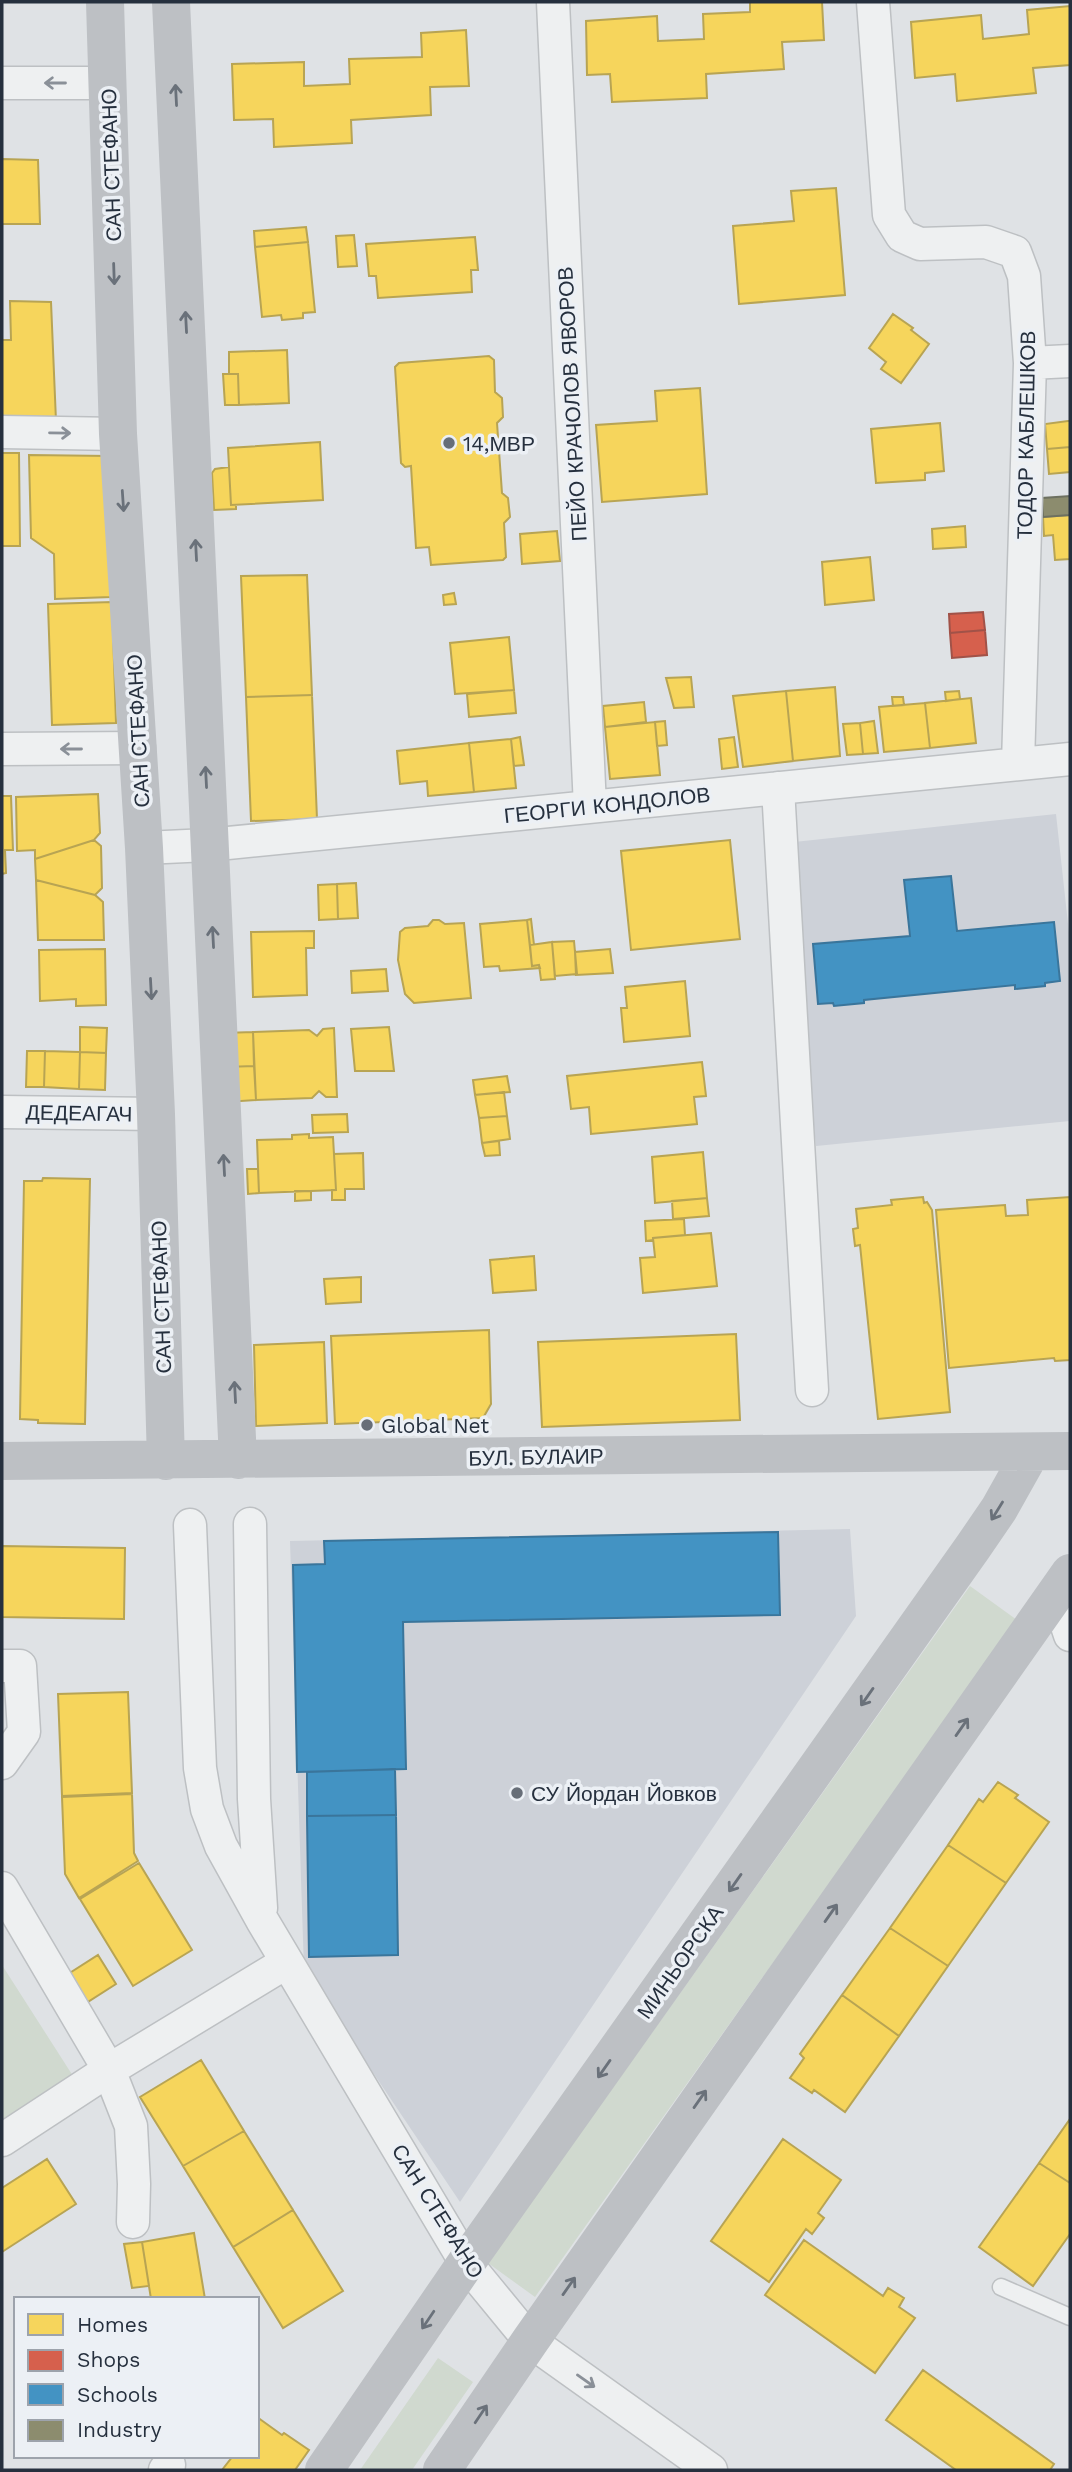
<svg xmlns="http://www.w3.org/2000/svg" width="1072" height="2472" font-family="'Work Sans',sans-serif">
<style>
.built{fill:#cdd1d8}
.green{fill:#d0d9cf}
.homes{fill:#f6d55c;stroke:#b8a453;stroke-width:2}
.shops{fill:#d6604d;stroke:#a15248;stroke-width:2}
.schools{fill:#4393c3;stroke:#3a759b;stroke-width:2}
.industry{fill:#8c8c6e;stroke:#6d7060;stroke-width:2}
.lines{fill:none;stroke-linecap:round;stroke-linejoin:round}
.service-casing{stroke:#bdc0c3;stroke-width:19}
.minor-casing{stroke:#bdc0c3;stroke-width:35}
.service{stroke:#eef0f1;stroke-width:16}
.minor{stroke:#eef0f1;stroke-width:32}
.secondary{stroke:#bdc0c4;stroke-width:38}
.oneway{stroke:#8a9098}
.oneway2{stroke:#6a717a}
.poi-dot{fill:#676e78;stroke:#ecf0f5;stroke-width:2.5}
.labels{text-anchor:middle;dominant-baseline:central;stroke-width:7;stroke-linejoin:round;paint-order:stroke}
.street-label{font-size:21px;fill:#26303e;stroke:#ecf0f5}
.poi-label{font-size:21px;fill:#26303e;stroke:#ecf0f5;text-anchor:start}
</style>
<rect width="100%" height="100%" fill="#dfe2e5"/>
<path class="built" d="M1056 814 1070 942V1121L816 1146 785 843Z
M850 1529 856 1616 460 2202 304 1970 290 1541Z"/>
<path class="green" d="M970 1586 1017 1620 535 2297 488 2263Z
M2 1965 73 2076 2 2121Z
M438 2358 473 2382 412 2470H360Z"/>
<path class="homes" d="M750 2H822L824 40 782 42 784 69 706 74 707 98 612 102 610 74 587 75 586 21 657 16 658 41 704 39 703 14 750 12Z
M1070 6V65L1033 68 1036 93 957 101 955 74 915 78 911 22 981 15 983 39 1029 34 1027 10Z
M466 30 469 86 430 87 431 115 351 120 352 143 274 147 273 119 234 120 232 64 304 62V86L350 84 349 59 422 57 421 33Z
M2 159 38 160 40 224H2Z
M836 188 845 295 739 304 733 226 794 221 791 191Z
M306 227 308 242 255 247 254 231Z
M354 235 357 266 338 267 336 236Z
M475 237 478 270H471L472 292 378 298 376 276H369L366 244Z
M308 242 315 312 303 313V318L282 320 281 315 262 317 255 247Z
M10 301 51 302 56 421 2 422V340H11Z
M893 314 913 328 911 330 929 344 901 383 881 369 886 362 869 348Z
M287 350 289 403 239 405 238 374H229V352Z
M489 356 494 360 495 392 502 398 503 417 497 423 502 493 508 498 510 517 504 523 506 557 503 560 431 565 429 547 416 548 411 466 405 467 401 463 395 367 399 363Z
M223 374H238L239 405H225Z
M700 388 707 494 602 502 596 425 657 421 655 391Z
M1068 421H1070V447L1047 449 1045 424Z
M940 423 944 471 925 473V480L876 483 871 429Z
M320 442 323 500 231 505 228 448Z
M1070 447V472L1049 474 1047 449Z
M2 453H19L20 546H2Z
M29 455 109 456 111 597 55 599 54 554 31 538Z
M229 467 231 505H236V509L214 510 212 473 215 469Z
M1070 515V559L1055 560 1053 535 1044 536 1043 517Z
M965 526 966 547 933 549 932 529Z
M557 531 560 561 522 564 520 534Z
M870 557 874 600 825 605 822 562Z
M307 575 312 695 246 697 241 576Z
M454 593 456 604 444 605 443 595Z
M112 602 116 723 52 725 48 604Z
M509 637 514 690 455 694 450 643Z
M691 677 694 707 674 708 666 678Z
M835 687 840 756 793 761 786 691Z
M514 690 516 713 469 717 467 694Z
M786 691 793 761 743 767 733 696Z
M959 691 960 699 946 701 945 692Z
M312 695 317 819 251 821 246 697Z
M892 697H903L904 705 893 706Z
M971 698 976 743 930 748 925 703Z
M644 702 646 722 605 727 603 706Z
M925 703 930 748 884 752 879 707Z
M665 721 667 745 657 746 655 722Z
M874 721 878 753 863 754 860 723Z
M655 722 660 775 610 779 605 727Z
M860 723 863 754 847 755 843 724Z
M520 737 524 765 514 766 511 739Z
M734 737 738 767 722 769 719 739Z
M511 739 516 788 474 792 469 743Z
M469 743 474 792 428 796 427 781 400 784 397 751Z
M98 794 100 833 94 840 35 859V850L17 851 16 797Z
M2 796H11L13 850H5L6 873 2 874Z
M94 840 101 846 102 888 95 895 36 880 35 859Z
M730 840 740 939 631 950 621 851Z
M36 880 95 895 103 902 104 940H38Z
M356 883 358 918 338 919 337 884Z
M337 884 338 919 319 920 318 885Z
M531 919 534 945H530L527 920Z
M433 920H439L445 924 464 923 471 998 414 1003 405 994 398 960 400 932 405 928 428 926Z
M527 920 532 966 539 965 540 968 500 971 499 966 484 967 480 924Z
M314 931V948H306L307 995 253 997 251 932Z
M574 941 577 974 555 976 552 942Z
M552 942 555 979 541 980 539 965 532 966 530 945Z
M105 949 106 1005 76 1006V999L40 1001 39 950Z
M610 949 613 973 576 975 575 952Z
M386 969 388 991 352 993 351 971Z
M685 981 690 1036 624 1042 621 1008H627L625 987Z
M80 1027 107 1028 106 1053 80 1052Z
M389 1027 394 1071H355L351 1029Z
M334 1028 337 1097H326L319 1091 312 1098 256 1100 253 1032 309 1030 317 1036 323 1029Z
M253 1032 254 1066 225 1067 224 1033Z
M27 1051H45L44 1087H26Z
M45 1051 80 1052 79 1089 44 1087Z
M80 1052 106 1053 105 1090 79 1089Z
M702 1062 706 1096 694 1097 697 1124 591 1134 589 1107 571 1109 567 1076Z
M254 1066 256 1100 226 1102 225 1067Z
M507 1076 510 1092 475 1095 473 1080Z
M504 1092 507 1116 479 1118 475 1095Z
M347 1114 348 1132 313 1133 312 1115Z
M507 1116 510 1139 482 1143 479 1118Z
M309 1134V1138L333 1137 336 1190 259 1193 257 1140 292 1139V1135Z
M499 1141 500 1155 485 1156 482 1143Z
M703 1152 707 1198 655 1203 652 1157Z
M363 1153 364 1189H345V1200H332V1190H336L334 1154Z
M247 1169H258L259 1193 248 1194Z
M43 1178 90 1179 85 1424 38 1423V1420L20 1419 24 1181H42Z
M295 1191H311V1200L295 1201Z
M923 1197 924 1203 927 1202 932 1210 950 1412 878 1419 860 1245 855 1246 853 1229 858 1228 856 1209 892 1205 891 1200Z
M1070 1197V1360L1055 1361 1054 1358 949 1368 936 1210 1005 1205 1006 1216 1028 1215 1027 1200Z
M707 1198 709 1216 673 1219 672 1201Z
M684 1219 685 1235 653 1238V1240L646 1241 645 1221Z
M711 1233 717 1286 643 1293 640 1258 655 1257 653 1238Z
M534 1256 536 1290 493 1293 490 1260Z
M361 1277V1302L326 1304 324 1279Z
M489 1330 491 1404 483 1418 335 1424 331 1336Z
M736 1334 740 1420 542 1427 538 1342Z
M324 1342 327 1423 256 1426 254 1345Z
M2 1546 125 1548 124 1619 2 1617Z
M128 1692 132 1793 62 1796 58 1694Z
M998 1782 1018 1795 1015 1798 1049 1822 1006 1883 948 1845 979 1799 983 1802Z
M132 1794 134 1853 138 1861 79 1898 65 1874 62 1797Z
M948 1845 1006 1883 948 1966 890 1928Z
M139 1863 192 1950 133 1986 80 1899Z
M890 1928 948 1966 899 2036 842 1995Z
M98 1955 116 1984 83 2005 65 1976Z
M842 1995 899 2036 845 2112 814 2090 812 2093 790 2078 804 2058 800 2054Z
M201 2060 244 2131 183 2166 140 2097Z
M1070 2119V2183L1039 2163Z
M244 2131 293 2210 233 2247 183 2166Z
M783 2139 841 2180 818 2213 824 2218 812 2234 806 2229 769 2282 711 2241Z
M47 2159 76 2204 2 2252V2188Z
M1039 2163 1070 2183V2234L1033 2286 979 2247Z
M293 2210 343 2291 283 2328 233 2247Z
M194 2233 205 2299H151L142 2242Z
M804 2240 883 2296 888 2288 904 2298 899 2307 915 2318 875 2373 765 2295Z
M142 2242 149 2286 132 2288 124 2244Z
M923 2370 1054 2464 1050 2470H956L886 2420Z
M257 2417 282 2435 284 2433 309 2450 295 2470H222L233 2456H257Z"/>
<path class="shops" d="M983 612 985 630 950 633 949 614Z
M985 630 987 655 952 658 950 633Z"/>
<path class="schools" d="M951 876 957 931 1054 922 1060 981 1045 983V986L1015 989V985L864 1000V1003L834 1006 833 1003 818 1004 813 944 910 936 904 880Z
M778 1532 780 1615 403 1622 406 1769 297 1772 293 1565 325 1564 324 1541Z
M395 1769 396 1815 307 1816V1772Z
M396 1815 398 1955 309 1957 307 1816Z"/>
<path class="industry" d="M1070 496V515L1043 517 1042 498Z"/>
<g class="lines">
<g class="service-casing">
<path id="service" d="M1001 2287 1070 2317"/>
</g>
<g class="minor-casing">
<path id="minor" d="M553 2 590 807
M873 2 889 215 902 236 920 244 986 242 1015 252 1024 276 1030 363 1018 764
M2 83H108
M1030 363 1070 361
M2 432 118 434
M2 749 139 748
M778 788 812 1390
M144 848 208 845 1070 759
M2 1112 156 1114
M250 1524 254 1799 261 1908
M190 1525 200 1768 207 1809 221 1846 262 1920 466 2263 530 2341 711 2470
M1056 1593 1070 1635
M2 1666H20L24 1732 2 1763
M2 1888 109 2070 131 2126 134 2184 133 2222
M2 2140 109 2070 287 1962
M165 2470 169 2465"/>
</g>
<use href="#service" class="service"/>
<use href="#minor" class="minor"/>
<path class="secondary" d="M105 2 118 434 144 848 156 1114 166 1461
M171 2 238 1460
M2 1461 1070 1451
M324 2470 466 2263 973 1547 999 1509 1031 1452
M442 2470 530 2341 1070 1573"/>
</g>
<defs><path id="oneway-shaft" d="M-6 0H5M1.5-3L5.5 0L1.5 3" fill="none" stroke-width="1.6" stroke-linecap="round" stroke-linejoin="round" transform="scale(1.75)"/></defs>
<g class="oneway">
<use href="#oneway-shaft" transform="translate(55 83) rotate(-180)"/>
<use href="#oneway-shaft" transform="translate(60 433) rotate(1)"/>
<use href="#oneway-shaft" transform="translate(71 749) rotate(180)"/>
<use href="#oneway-shaft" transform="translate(586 2381) rotate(35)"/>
</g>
<g class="oneway2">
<use href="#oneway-shaft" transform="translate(176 95) rotate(-93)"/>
<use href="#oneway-shaft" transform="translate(114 274) rotate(88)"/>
<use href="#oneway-shaft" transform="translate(186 322) rotate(-93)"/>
<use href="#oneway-shaft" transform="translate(123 501) rotate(86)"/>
<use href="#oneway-shaft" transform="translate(196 550) rotate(-93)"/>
<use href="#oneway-shaft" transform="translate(206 777) rotate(-93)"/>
<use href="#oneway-shaft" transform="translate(213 937) rotate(-93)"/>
<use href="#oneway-shaft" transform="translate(151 989) rotate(87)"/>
<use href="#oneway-shaft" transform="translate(224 1165) rotate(-93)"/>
<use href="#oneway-shaft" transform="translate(235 1392) rotate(-93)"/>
<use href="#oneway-shaft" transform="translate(997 1511) rotate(122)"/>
<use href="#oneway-shaft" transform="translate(867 1697) rotate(125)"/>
<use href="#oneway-shaft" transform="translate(962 1727) rotate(-55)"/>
<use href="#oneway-shaft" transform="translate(735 1883) rotate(125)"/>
<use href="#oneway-shaft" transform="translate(831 1913) rotate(-55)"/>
<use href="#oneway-shaft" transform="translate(604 2069) rotate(125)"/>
<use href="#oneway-shaft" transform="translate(700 2099) rotate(-55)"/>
<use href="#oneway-shaft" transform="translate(569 2286) rotate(-55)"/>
<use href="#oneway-shaft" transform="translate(428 2320) rotate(124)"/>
<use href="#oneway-shaft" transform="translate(481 2414) rotate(-56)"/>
</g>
<g class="poi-dot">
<circle cx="449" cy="443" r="7"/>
<circle cx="367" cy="1425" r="7"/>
<circle cx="517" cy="1793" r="7"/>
</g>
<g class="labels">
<g class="street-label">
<text transform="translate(111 165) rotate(-92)">САН СТЕФАНО</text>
<text transform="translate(572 404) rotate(-93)">ПЕЙО КРАЧОЛОВ ЯВОРОВ</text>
<text transform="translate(1026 435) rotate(-89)">ТОДОР КАБЛЕШКОВ</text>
<text transform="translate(138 731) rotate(-93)">САН СТЕФАНО</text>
<text transform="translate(607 805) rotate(-6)">ГЕОРГИ КОНДОЛОВ</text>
<text transform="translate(79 1113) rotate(1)">ДЕДЕАГАЧ</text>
<text transform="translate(161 1297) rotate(-92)">САН СТЕФАНО</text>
<text transform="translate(536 1457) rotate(-1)">БУЛ. БУЛАИР</text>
<text transform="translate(680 1962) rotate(-55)">МИНЬОРСКА</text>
<text transform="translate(438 2211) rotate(58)">САН СТЕФАНО</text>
</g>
<g class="poi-label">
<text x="463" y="443">14,МВР</text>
<text x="381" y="1425">Global Net</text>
<text x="531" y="1793">СУ Йордан Йовков</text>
</g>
</g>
<rect width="1072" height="2472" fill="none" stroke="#26303e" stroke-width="7"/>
<rect x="14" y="2297" width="245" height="161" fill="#ecf0f5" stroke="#9da3ac" stroke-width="2"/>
<rect x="28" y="2314" width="35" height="21" fill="#f6d55c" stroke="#9da3ac" stroke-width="2"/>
<text x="77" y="2332" font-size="21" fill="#26303e">Homes</text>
<rect x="28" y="2350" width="35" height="21" fill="#d6604d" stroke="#9da3ac" stroke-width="2"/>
<text x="77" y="2367" font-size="21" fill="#26303e">Shops</text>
<rect x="28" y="2384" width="35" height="21" fill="#4393c3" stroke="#9da3ac" stroke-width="2"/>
<text x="77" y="2402" font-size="21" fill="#26303e">Schools</text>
<rect x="28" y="2420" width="35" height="21" fill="#8c8c6e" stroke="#9da3ac" stroke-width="2"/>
<text x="77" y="2437" font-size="21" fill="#26303e">Industry</text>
</svg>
